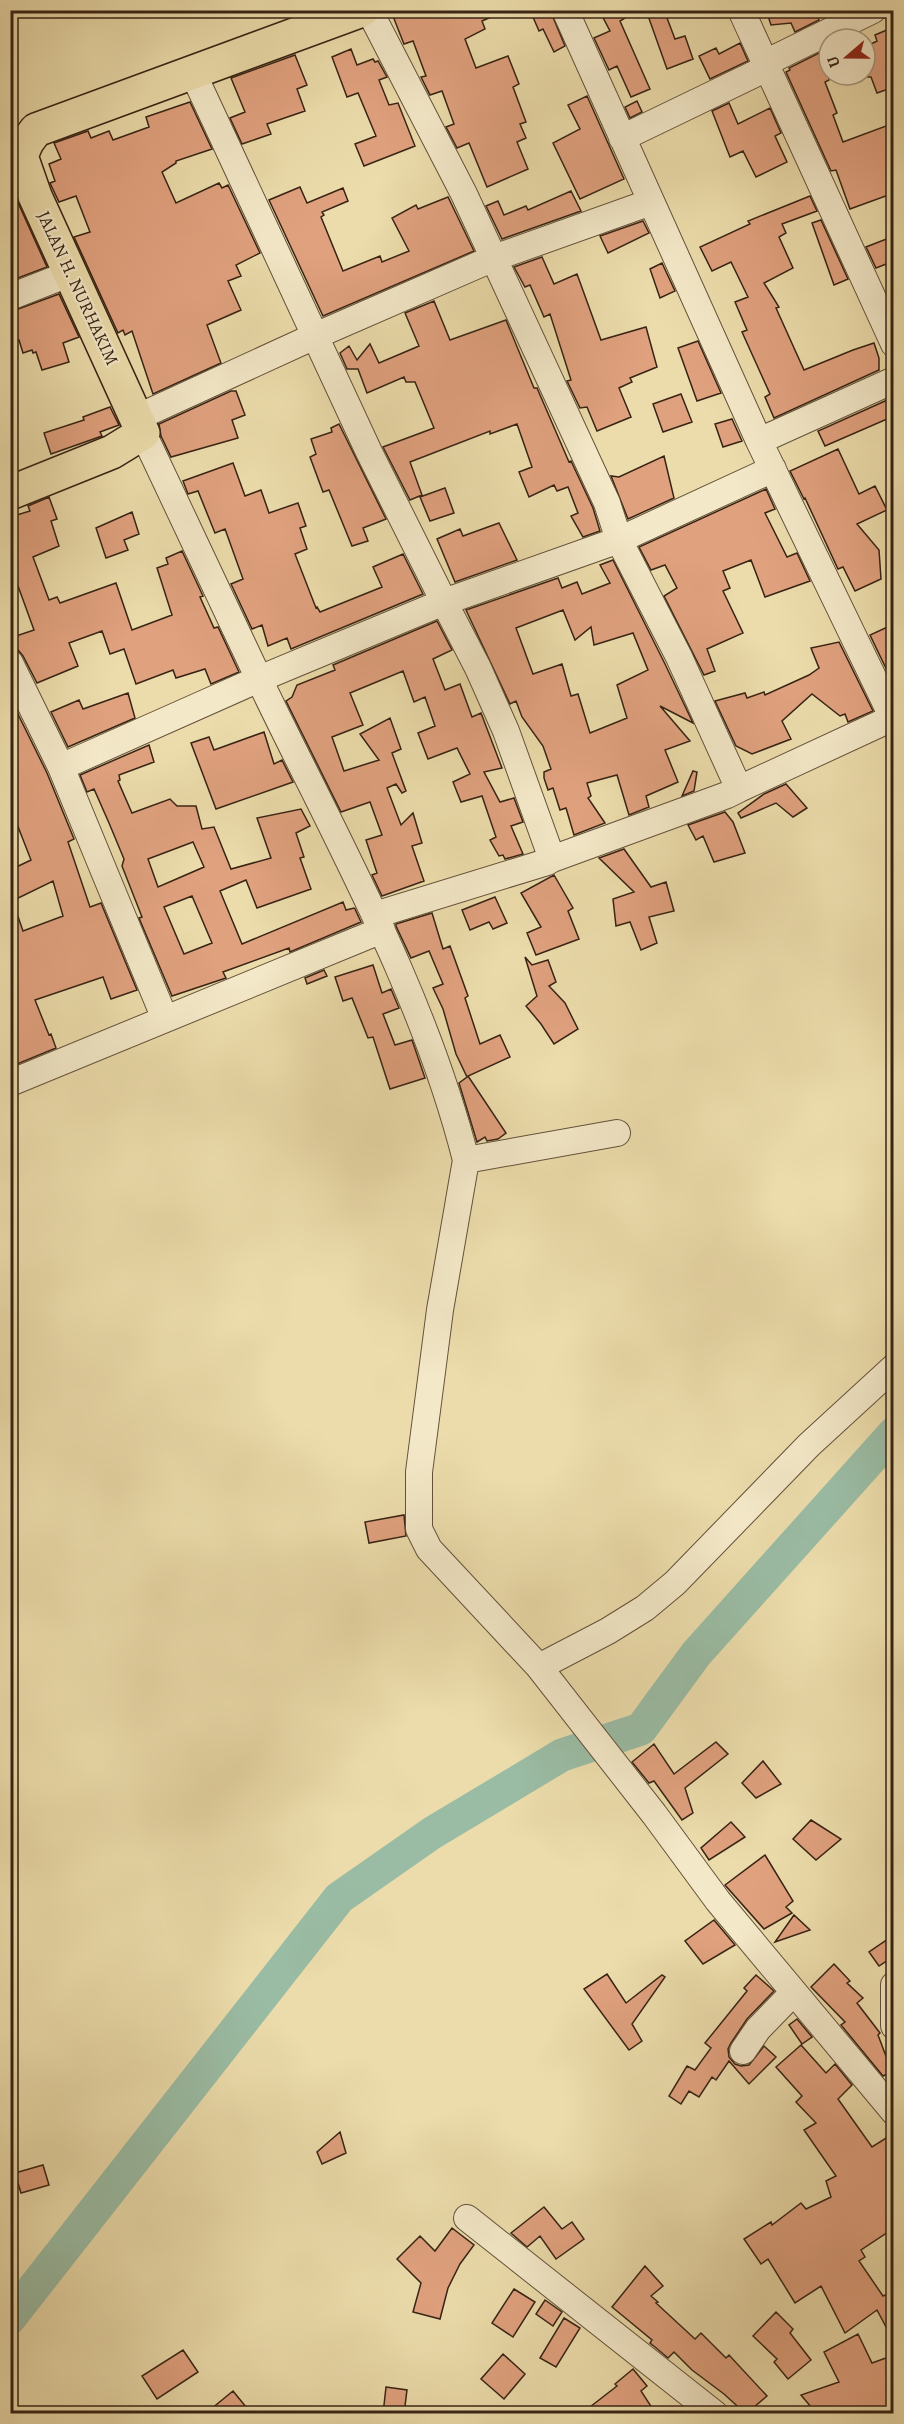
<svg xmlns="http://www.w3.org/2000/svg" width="904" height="2424" font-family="Alegreya,serif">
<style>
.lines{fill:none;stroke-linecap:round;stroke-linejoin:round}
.river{stroke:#9abca4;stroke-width:33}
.building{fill:#e0a17e;stroke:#372314;stroke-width:1.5;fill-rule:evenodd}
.minor-casing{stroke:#64513a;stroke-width:28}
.major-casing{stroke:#372314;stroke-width:36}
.minor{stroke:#f3e8c8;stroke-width:26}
.major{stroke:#ecdcab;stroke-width:33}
.labels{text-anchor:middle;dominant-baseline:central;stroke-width:4.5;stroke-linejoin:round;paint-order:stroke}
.street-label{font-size:18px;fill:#372314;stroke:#f3e8c8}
</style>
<rect width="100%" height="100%" fill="#ecdcab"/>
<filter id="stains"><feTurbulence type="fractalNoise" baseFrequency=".00333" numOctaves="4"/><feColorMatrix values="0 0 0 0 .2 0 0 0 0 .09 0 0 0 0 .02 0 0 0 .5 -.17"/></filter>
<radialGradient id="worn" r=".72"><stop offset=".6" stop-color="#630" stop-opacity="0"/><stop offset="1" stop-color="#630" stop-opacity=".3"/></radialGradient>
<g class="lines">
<path class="river" d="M10 2318 339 1898 432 1833 562 1755 641 1729 696 1654 894 1433"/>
</g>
<path class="building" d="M410 10H507L482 21 485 29 465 39 476 68 508 56 519 84 513 87 526 122 520 124 526 138 517 142 528 169 487 187 469 143 457 148 446 127 454 124 442 91 430 95 421 77 426 76 413 41 404 44 398 29 393 16Z
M530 10H550L565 46 554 52 543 29 539 31Z
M599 10H638L620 21 650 89 631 97 617 66 609 70 594 38 610 31Z
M646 10H664L675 39 685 36 693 59 667 69Z
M766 10H816L819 20 795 32 791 23 771 25Z
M894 27V87L877 93 871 77H865V47L877 41 875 35Z
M740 43 748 61 710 79 699 56 716 48 719 54Z
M829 48V80L825 82 837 113 833 115 843 142 894 123V193L850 209 836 170 831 171 786 72 790 70 789 68Z
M351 49 357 65 373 59 375 62 378 61 387 77 379 80 389 105 398 103 415 146 364 166 355 144 376 136 358 93 347 97 332 57Z
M295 55 307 85 297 89 305 111 267 124 271 134 242 144 230 118 245 112 231 78Z
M587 96 624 179 580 199 553 143 580 129 568 105Z
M637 101 642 112 630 118 625 107Z
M190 102 212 149 176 161V163L162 172 176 203 219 183 222 188 228 185 260 253 236 265 241 276 228 281 241 310 207 325 221 363 153 394 132 331 125 335 123 330 118 333 74 237 90 232 76 196 59 202 50 183 55 181 49 164 61 159 54 143 88 131 91 138 109 131 113 140 149 127 146 117Z
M729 103 738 124 770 108 781 133 775 136 787 162 756 177 743 151 730 157 712 111Z
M300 187 307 203 343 188 348 201 322 212 324 215 321 217 343 271 380 256 382 262 409 251 392 218 416 205 418 209 448 197 474 251 323 316 269 200Z
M571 191 581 211 502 239 486 206 498 201 504 215 526 206 528 210Z
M15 196 47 267 10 281V198Z
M810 196 817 211 782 224 786 233 779 237 793 268 764 283 779 307 776 308 804 370 853 350 874 343 879 358V370L774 418 765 397 770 394 742 332 747 330 735 302 748 297 731 262 712 271 700 247 750 224 748 221Z
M821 220 848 279 834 285 812 223Z
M643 221 649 233 608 253 600 236Z
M894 236V261L876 268 866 247Z
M542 257 554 284 577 274 601 340 646 327 657 367 630 378 632 382 619 388 631 417 597 431 587 407 580 408 567 381 571 380 550 314 544 317 530 285 525 287 514 267Z
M662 263 675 291 660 298 650 269Z
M59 294 79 337 63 343 69 362 42 370 36 352 33 353 32 350 23 353 19 340 10 343V312Z
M434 301 450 340 506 320 534 388H537L569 462 571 461 593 508 600 531 583 537 571 516 578 513 568 487 557 491 554 485 529 497 519 472 532 467 517 424 490 434V431L410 462 422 495 410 500 383 447 434 428 415 382H406L404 377 367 393 358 369H347L340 353 349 346 357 360 370 344 379 363 419 346 405 313Z
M698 341 721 393 697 401 678 348Z
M231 391H236L245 415 232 420 238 438 171 457 161 436 159 424Z
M681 394 692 422 663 432 653 404Z
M894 397V416L825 446 818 431Z
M110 407 119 425 100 432 102 436 51 454 44 433 84 420 83 417Z
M732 419 742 441 723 447 715 424Z
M339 424 386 519 363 528 368 541 352 546 329 490 323 492 310 457 316 454 311 439 332 432 331 428Z
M838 449 859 494 875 486 887 510 857 524 879 550 881 579 855 591 843 567 838 569 805 498 804 499 790 471Z
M664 456 674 498 628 519 611 476 619 477Z
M233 463 245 496 261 490 269 513 298 503 306 526 300 528 307 549 295 554 316 608 317 607 320 612 382 587 373 567 403 554 423 594 291 649 287 638 268 646 262 625 252 629 231 584 243 579 225 529 215 533 198 491 188 494 183 481Z
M445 488 454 513 430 521 420 497Z
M766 489 775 509 765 513 787 557 797 553 810 581 765 597 751 560 723 571 730 588 723 591 743 633 707 649 715 671 704 675 664 596 677 588 665 565 651 570 639 547Z
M49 497 57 519 51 521 59 546 33 557 49 600 57 597 60 603 116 583 132 630 172 615 157 568 168 564 166 558 182 551 203 596 200 597 214 628 218 627 239 672 211 684 205 669 176 678 173 670 136 684 124 649 110 654 102 631 69 643 78 666 37 683 23 656 18 650 10 648V638L34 630 18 586 10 589V517L30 511 28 506Z
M132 512 139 534 124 540 128 550 106 558 96 528Z
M499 523 517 560 455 582 437 539 460 529 463 536Z
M613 560 665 664 693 723 660 706 690 741 665 750 678 782 646 796 649 807 629 815 617 775 587 783 591 796 588 798 605 823 574 835 566 808 560 810 553 788 548 790 544 778V772L551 769 543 746 522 717 516 701 510 704 466 610 558 578 562 588 577 582 582 594 610 583 600 565ZM563 610 575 640 591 627 594 645 633 633 648 670 617 685 627 718 590 733 578 694 571 696 562 664 533 674 516 628Z
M437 621 452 650 433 659 445 690 460 684 472 717 481 713 502 768 484 772 500 802 514 798 523 822 511 826 523 854 505 859 503 855 499 856 490 840 496 837 482 796 461 802 453 782 470 774 457 748 428 759 418 733 435 726 425 697 414 702 403 671 350 693 363 725 332 737 344 771 379 760 360 734 390 718 401 749 392 753 406 791 402 793 396 784 387 788 401 825 413 813 422 843 412 846 424 881 382 896 372 875 377 873 366 840 382 835 370 802 341 812 286 701 292 697 297 685 335 670 333 665Z
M894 624V685L870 635Z
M839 642 873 711 848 722 845 714 840 716 812 694 782 721 791 739 752 754 736 746 715 701 745 693 747 698 764 692 765 695 809 675 819 668 811 648Z
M128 693 135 718 68 747 51 712 79 700 83 709Z
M10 698 47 773 74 839 68 842 90 907 101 903 137 990 111 999 103 977 35 1000 49 1035 51 1034 56 1048 10 1067V902H13L23 931 63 916 53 881 10 902V870L31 860 10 806V779L16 776 10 753Z
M264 732 274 764 282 760 293 782 216 809 191 743 209 737 214 750Z
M149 745 154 762 119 775 120 780 118 781 132 813 170 799 177 806H196L202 829 214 827 231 869 271 858 257 818 301 809 310 826 296 833 304 857 300 858 311 889 257 908 246 880 220 891 242 944 343 902 346 910 354 908 355 909 361 922 290 952 289 948 223 972 226 978 172 996 139 918 142 917 122 866 124 859 109 823 94 789 87 792 80 775ZM193 842 204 867 158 887 148 859ZM192 896 212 943 184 954 164 907Z
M693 771 697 772 694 791 682 796Z
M786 784 807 808 793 817 776 803 741 818 738 813 764 794Z
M725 812 733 822 745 853 714 862 703 836 696 840 688 825Z
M624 849 651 887 666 882 674 911 649 917 657 943 641 950 630 922 616 926 613 899 634 892 599 858Z
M554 875 573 908 568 911 579 939 536 955 527 933 541 927 521 893Z
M495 897 507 923 493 929 489 922 470 930 462 910Z
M432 913 443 949 450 946 468 996 465 998 480 1044 500 1035 510 1057 468 1076 506 1133 498 1139 487 1141 485 1137 477 1142 459 1083 467 1077 456 1054 443 1009 433 988 443 984 429 951 411 958 396 926V924Z
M525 957 532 965 548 960 556 982 549 986 565 1003 578 1029 554 1044 541 1024 526 1006 537 996Z
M373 965 382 993 391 989 399 1008 383 1014 395 1045 412 1040 425 1078 390 1089 373 1037 368 1038 352 998 343 1001 335 977Z
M324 970 327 976 307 984 305 978Z
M404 1515 406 1536 369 1543 365 1522Z
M716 1742 728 1754 685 1788 693 1813 682 1820 654 1781 649 1783 632 1762 654 1744 674 1774Z
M763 1761 781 1784 756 1798 742 1783Z
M811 1820 841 1839 816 1860 793 1839Z
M731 1822 745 1837 709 1860 701 1848Z
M765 1855 793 1901 786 1907 792 1913 764 1929 725 1885Z
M794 1915 810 1930 775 1942Z
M714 1920 735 1945 703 1964 685 1941Z
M894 1935V1956L879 1966 869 1952Z
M834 1964 850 1981 847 1983 863 1998 857 2003 880 2033 878 2035 892 2072 883 2076 841 2025 845 2022 811 1987Z
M607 1974 626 2003 662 1975 665 1977 632 2024 642 2041 629 2050 584 1989Z
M756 1975 774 1991 747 2019 731 2043 728 2049 729 2057 735 2064 741 2066 749 2065 764 2046 776 2057 749 2084 729 2061 716 2080 712 2077 699 2097 689 2091 681 2104 669 2096 687 2066 695 2070 711 2048 705 2043 747 1991 744 1988Z
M797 2019 812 2037 802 2044 789 2025Z
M801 2045 826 2073 835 2064 852 2085 838 2099 872 2147 894 2133V2228L861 2250 865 2257 859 2261 883 2296 894 2291V2342L877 2310 845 2333 821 2286 795 2303 768 2259 761 2264 744 2239 771 2222 772 2225 801 2203 806 2209 831 2197 826 2181 836 2176 804 2130 816 2123 796 2102 802 2096 776 2067Z
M340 2132 346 2153 322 2164 317 2152Z
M43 2165 49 2185 21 2193 15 2173Z
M544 2207 562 2229 572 2222 584 2239 556 2259 540 2236 527 2247 511 2233Z
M452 2228 474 2245 460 2264 448 2288 440 2319 413 2312 421 2283 397 2259 420 2236 435 2251Z
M645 2266 663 2286 651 2296 658 2302 656 2303 695 2339 701 2333 726 2358 729 2355 767 2396 746 2414 724 2394 692 2370 674 2352 668 2358 655 2347 650 2343 652 2340 612 2307Z
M514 2289 535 2302 513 2337 492 2323Z
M545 2300 562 2312 553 2326 536 2314Z
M776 2312 793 2329 790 2333 811 2360 788 2379 774 2362 777 2359 753 2336Z
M564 2318 580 2328 556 2367 540 2358Z
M858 2334 872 2363 894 2355V2414H817L801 2395 839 2382 824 2352Z
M183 2350 198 2372 157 2399 142 2376Z
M503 2354 525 2374 504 2399 481 2379Z
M633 2369 647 2386 641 2391 656 2414H581L617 2386 615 2384Z
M386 2387 407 2390 404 2414H383Z
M233 2391 246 2407 238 2414H205Z"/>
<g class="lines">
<g class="minor-casing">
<path id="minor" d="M369 10 464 194 607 503 619 540 444 602 478 668 506 731 552 859 547 862 375 915
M565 10 759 441 889 710 888 720 739 789
M741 10 894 344
M765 63 873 10
M622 138 767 68
M10 297 71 273
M136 418 315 336 494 258 651 202
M143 433 259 679 444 602 369 452 192 71
M759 441 894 380
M10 663 61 767 259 679C334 836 423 990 466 1160
M61 767 165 1019
M552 859 727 795 739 789 679 657 619 540 773 469
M10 1083 382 930
M617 1133 466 1160 440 1310 419 1472V1529L429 1549 539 1667 654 1814 718 1901 894 2112
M539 1667 608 1631 645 1608 675 1583 809 1445 894 1367
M894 1985V2026
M743 2051 758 2029 793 1993
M467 2218 715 2414"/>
</g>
<g class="major-casing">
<path id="major" d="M10 493 112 452 143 433 35 196 21 156 27 142 36 130 362 10"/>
</g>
<use href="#minor" class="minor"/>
<use href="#major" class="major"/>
</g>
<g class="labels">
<g class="street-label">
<text transform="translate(78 288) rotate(65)">JALAN H. NURHAKIM</text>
</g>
</g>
<rect width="904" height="2424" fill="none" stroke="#ecdcab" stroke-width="36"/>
<rect x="12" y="12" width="880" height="2400" fill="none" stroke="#372314" stroke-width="3"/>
<rect x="18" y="18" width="868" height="2388" fill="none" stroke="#372314" stroke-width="1.5"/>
<g transform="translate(847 57) rotate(250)"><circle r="28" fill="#f3e8c8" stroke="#a89980" stroke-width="1.5"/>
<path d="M0-4.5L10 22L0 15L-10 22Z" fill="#8f2418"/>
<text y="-9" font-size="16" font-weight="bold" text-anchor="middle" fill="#372314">U</text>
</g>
<rect width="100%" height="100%" filter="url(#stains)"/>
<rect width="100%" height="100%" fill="url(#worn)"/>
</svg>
